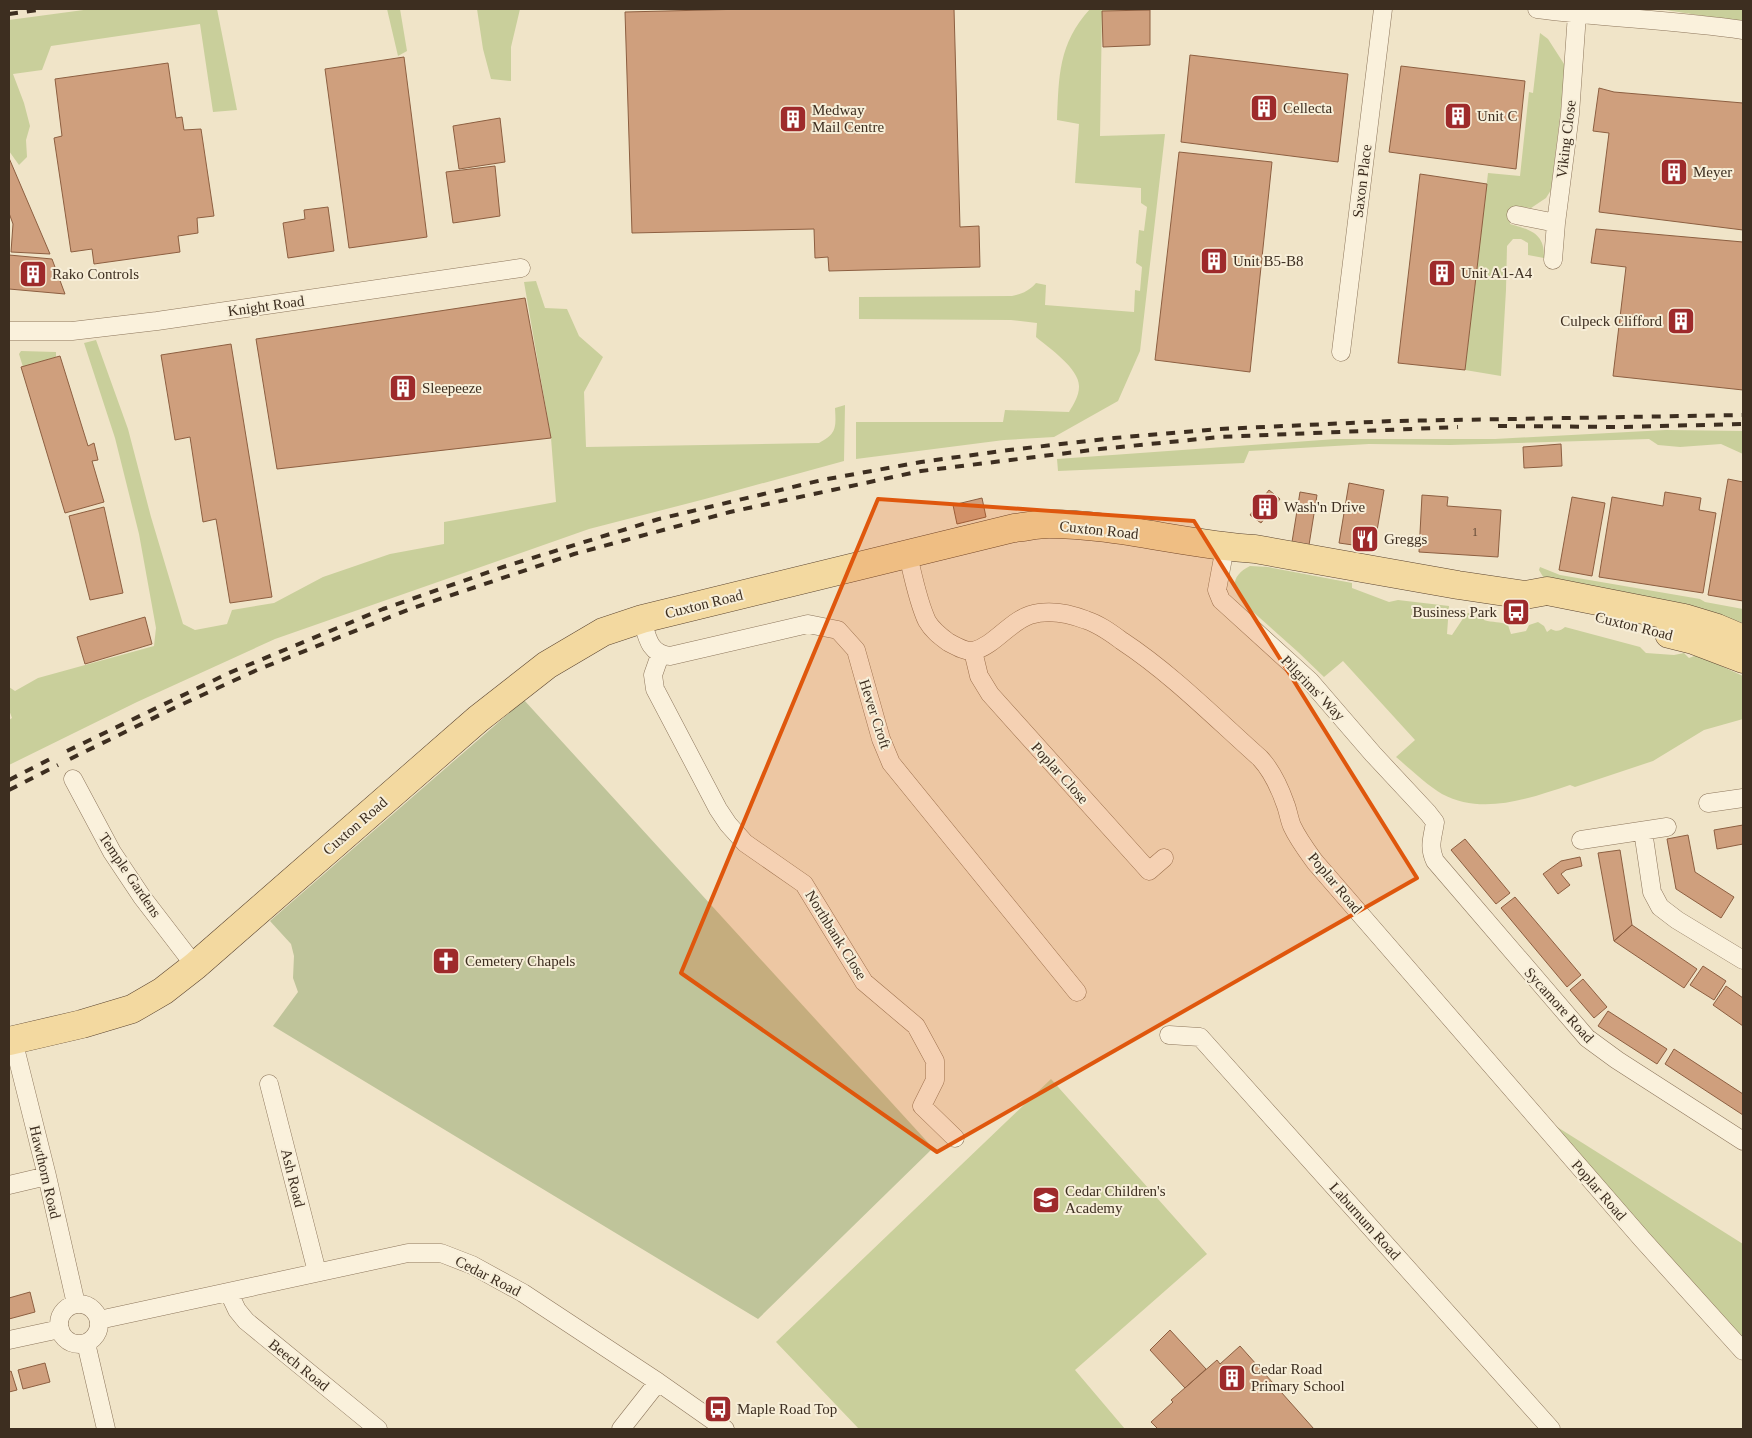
<svg xmlns="http://www.w3.org/2000/svg" width="1752" height="1438" font-family="'Times New Roman',serif">
<style>
.green{fill:#c9cf9b}
.cemetery{fill:#bfc49a}
.building{fill:#cf9f7d;stroke:#8d5f41}
.lines{fill:none;stroke-linecap:round;stroke-linejoin:round}
.minor-casing{stroke:#8d765c;stroke-width:19}
.primary-casing{stroke:#5b4430;stroke-width:29}
.minor{stroke:#faf1dc;stroke-width:18}
.primary{stroke:#f3d9a0;stroke-width:28}
.rail{stroke:#3d2e20;stroke-width:4;stroke-dasharray:9 9;stroke-linecap:butt}
.marked{fill:#df570d;fill-opacity:0.2;stroke:#df570d;stroke-width:4;stroke-linejoin:round}
.labels{text-anchor:middle;dominant-baseline:central;stroke-width:4;stroke-linejoin:round;paint-order:stroke}
.number-label{font-size:12px;fill:#624a37}
.poi-label{font-size:15px;fill:#3d2e20;stroke:#f7eed8;text-anchor:start}
.street-label{font-size:15px;fill:#3d2e20;stroke:#f7eed8}
</style>
<rect width="100%" height="100%" fill="#f0e4c8"/>
<path class="green" d="M91 9H217L237 110 213 112 200 24 51 46 42 70 13 74 24 103 30 126 26 140 27 157 19 165 9 151V20Z
M387 9H400L407 51 398 56Z
M477 9H520L511 47V81L491 79 483 49Z
M1090 9H1123L1124 10 1102 11 1100 136 1165 134 1140 351 1118 401 1054 437 1004 440 856 459V422H1003L1005 410 1069 412C1073 405 1079 396 1079 387 1080 369 1049 348 1036 337L1037 323 1011 320 859 319V297L1012 296C1022 294 1029 291 1036 283L1046 285 1045 305 1134 312 1135 290 1140 291 1142 267 1136 263 1139 230 1144 231 1147 207 1141 203V188L1075 183 1079 124 1057 120C1059 76 1058 44 1090 9Z
M1659 9H1743V22Z
M1540 33 1548 39 1566 67 1551 190 1546 198 1531 208 1514 206 1510 224C1530 230 1545 233 1544 258L1528 255V243L1521 239H1513L1507 246 1506 290 1501 376 1465 370 1488 173 1520 176 1529 92 1533 93Z
M536 281 545 308 567 309 579 336 603 357 584 392 586 447 819 443C837 434 836 427 835 408L845 405 844 461 705 499 589 529 275 639 137 702 9 765V720L12 718 9 710V687L15 691 38 678 154 646 156 628 139 534 115 438 84 343 96 340 128 429 151 517 183 624 195 630 227 624 232 610 274 603 323 577 390 554 444 544V522L556 502 551 438 524 282Z
M21 351 56 352V357L23 367 19 354Z
M1666 430 1743 431V454L1721 444 1680 447 1658 445 1649 439 1450 445 1369 444 1249 451 1244 463 1058 471 1057 459 1336 439H1495Z
M1250 566 1268 567 1352 583V588L1389 602 1398 600 1449 606 1447 634 1452 635 1466 614 1476 610 1483 612 1484 620C1493 623 1500 621 1508 625L1511 634 1526 631 1529 625 1538 622 1544 626 1547 632 1551 629C1556 632 1561 631 1565 627L1640 647 1646 653 1674 655 1684 653 1689 658 1697 655 1743 676V719L1704 730 1653 761 1575 787 1570 785C1530 798 1483 816 1442 794 1428 786 1409 768 1396 757L1415 740 1343 661 1324 677 1298 652 1243 603C1230 588 1232 575 1250 566Z
M1540 567 1560 575 1700 599 1705 602 1743 609V623L1697 608 1548 585 1539 570Z
M1051 1079 1207 1254 1075 1370 1125 1429H859L776 1342Z
M1554 1125 1743 1244V1339L1640 1227Z"/>
<path class="cemetery" d="M524 700 933 1148 758 1319 273 1026 298 992 293 978 294 956 291 944 270 921Z"/>
<path class="building" d="M747 9H954L960 227 979 226 980 267 829 271 828 257 815 258 814 229 632 233 625 12Z
M1150 10V45L1103 47 1102 11Z
M1190 55 1348 74 1338 162 1181 142Z
M404 57 427 237 349 248 325 69Z
M168 63 176 118 182 117 184 130 201 129 214 216 197 218 198 233 178 236 180 252 94 264 92 249 71 252 54 138 62 136 55 79Z
M1401 66 1525 81 1516 169 1389 152Z
M1599 88 1614 92 1743 103V230L1599 212 1609 133 1593 131Z
M500 118 505 162 459 169 453 126Z
M1179 152 1272 162 1250 372 1155 360Z
M9 158 50 254 11 252 13 224 9 213Z
M495 166 500 216 453 223 446 172Z
M1420 174 1487 184 1465 370 1398 363Z
M328 207 334 251 288 258 283 223 305 219 304 210Z
M1596 229 1743 242V390L1613 376 1626 267 1591 263Z
M9 255 52 259 65 294 9 289Z
M525 298 551 438 277 469 256 339Z
M231 344 272 597 230 603 216 519 203 522 190 437 175 440 161 355Z
M60 356 88 446 94 443 98 460 92 461 104 502 65 513 21 367Z
M1561 444 1562 466 1524 468 1523 447Z
M1728 479 1743 482V601L1708 595Z
M1349 483 1384 490 1374 548 1339 543Z
M1269 490 1280 499 1261 523 1250 515Z
M1300 492 1317 495 1309 545 1292 542Z
M1665 492 1701 498 1699 510 1716 513 1703 593 1599 577 1612 497 1663 506Z
M1422 495 1448 497 1447 506 1501 510 1498 557 1419 552Z
M1572 497 1605 503 1592 576 1559 570Z
M982 498 986 517 957 524 953 505Z
M104 507 123 593 90 600 69 516Z
M145 617 152 644 85 664 77 637Z
M1743 825V844L1717 849 1714 830Z
M1688 835 1695 872 1734 897 1721 918 1676 889 1667 839Z
M1465 839 1510 893 1496 904 1451 850Z
M1620 850 1632 925 1614 941 1598 853Z
M1580 857 1582 866 1566 870 1561 874 1570 885 1558 894 1543 874 1561 861Z
M1515 897 1581 975 1567 987 1501 908Z
M1632 925 1697 969 1684 988 1614 941Z
M1703 966 1726 981 1714 1000 1690 985Z
M1583 979 1607 1007 1594 1018 1570 990Z
M1726 986 1743 998V1026L1713 1005Z
M1608 1011 1667 1049 1657 1064 1598 1026Z
M1674 1049 1743 1094V1115L1665 1064Z
M30 1292 35 1312 9 1319V1298Z
M1170 1330 1206 1369 1185 1388 1150 1350Z
M1240 1346 1314 1429H1158L1151 1422 1173 1402 1171 1400 1217 1360 1220 1364Z
M45 1363 50 1382 23 1389 18 1370Z
M11 1371 17 1390 9 1392V1372Z"/>
<g class="lines">
<g class="minor-casing">
<path id="minor" d="M1537 9C1606 18 1675 20 1743 30
M1516 215 1556 223 1570 114 1577 14
M1553 260 1556 223
M9 331H72L157 321 521 268
M1341 352 1383 9
M1225 547 1217 590 1221 600 1310 681 1373 754 1428 813 1435 822C1433 837 1428 846 1435 861L1587 1038 1617 1060 1743 1141
M908 555C913 576 918 602 927 621 932 630 940 636 948 642 954 645 965 652 973 651 994 646 1009 622 1030 615 1049 609 1068 613 1086 620 1099 624 1111 633 1122 641 1172 674 1215 718 1260 758 1272 771 1279 786 1285 803 1288 810 1289 819 1292 826 1298 839 1307 851 1315 862L1642 1239 1743 1351
M642 619C647 637 649 654 670 656L808 624 838 630 856 650 881 739 891 763 1077 992
M973 651 979 676 990 694 1149 871 1164 858
M660 655 653 675 655 689 718 809 728 824 745 843 804 884 864 982 916 1026 935 1061V1080L922 1106 955 1138
M73 779 112 852 142 897 195 966
M1708 803 1743 798
M1643 831 1652 892 1660 907 1677 920 1743 960
M1581 840 1667 827
M1169 1035 1200 1037 1551 1429
M13 1040 47 1176 76 1304
M269 1084 317 1272
M9 1185 47 1176
M229 1293 237 1310 246 1321 378 1429
M59 1324a20 20 0 1 1 40 0a20 20 0 1 1-40 0Z
M99 1320 408 1253H441L472 1265 523 1293 658 1382 725 1429
M9 1340 60 1329
M86 1343 106 1429
M621 1429 658 1382"/>
</g>
<g class="primary-casing">
<path id="primary" d="M1669 634 1693 640 1743 659
M9 1041 82 1024 132 1009 163 991 195 966 478 719 547 665 603 632 642 619 1014 528C1026 527 1037 524 1049 524 1117 524 1186 545 1255 549L1458 585 1525 595 1547 591 1684 618 1717 628 1743 639"/>
</g>
<use href="#minor" class="minor"/>
<use href="#primary" class="primary"/>
<path class="rail" d="M9 14 44 9
M1498 426 1619 427 1743 424
M67 751 229 673 383 609 503 567 659 519 822 480 921 462 1009 450 1114 438 1219 429 1393 421 1743 415
M70 759 174 708 257 670 410 609 574 554 730 512 921 471 1100 449 1220 437 1458 427
M9 780 54 757
M9 790 58 765"/>
</g>
<path class="marked" d="M878 499 1194 521 1417 878 937 1152 681 973Z"/>
<defs>
<g id="building-square" transform="scale(1.4375)"><rect x="-9" y="-9" width="18" height="18" rx="4" fill="#9e2a2b" stroke="#f7eed8"/><path d="M-4-6H4V6H1V3H-1V6H-4ZM-2.5-4.3h1.7v1.8h-1.7ZM.8-4.3h1.7v1.8H.8ZM-2.5-1h1.7V.8h-1.7ZM.8-1h1.7V.8H.8Z" fill="#fff"/></g>
<g id="restaurant-square" transform="scale(1.4375)"><rect x="-9" y="-9" width="18" height="18" rx="4" fill="#9e2a2b" stroke="#f7eed8"/><path d="M-5-6h1v4h1v-4h1v4h1v-4h1v5L-1.5 .5V6h-2V.5L-5-1ZM5-6V6H3V1.5H1.5Q1.5-4 5-6Z" fill="#fff"/></g>
<g id="bus-square" transform="scale(1.4375)"><rect x="-9" y="-9" width="18" height="18" rx="4" fill="#9e2a2b" stroke="#f7eed8"/><path d="M-5-6H5V4H4V6H2V4H-2V6H-4V4H-5ZM-3.5-4V0h7V-4ZM-3.5 1.2v1.5H-2V1.2ZM2 1.2v1.5H3.5V1.2Z" fill="#fff"/></g>
<g id="church-square" transform="scale(1.4375)"><rect x="-9" y="-9" width="18" height="18" rx="4" fill="#9e2a2b" stroke="#f7eed8"/><path d="M-1.2-6h2.4v3.5h3.3v2.4h-3.3V6h-2.4V-.1h-3.3v-2.4h3.3Z" fill="#fff"/></g>
<g id="school-square" transform="scale(1.4375)"><rect x="-9" y="-9" width="18" height="18" rx="4" fill="#9e2a2b" stroke="#f7eed8"/><path d="M0-5L7-2L0 1L-7-2ZM-4 1L0 2.5L4 1V4Q0 6-4 4Z" fill="#fff"/></g>
</defs>
<g fill-rule="evenodd">
<use href="#building-square" x="1264" y="108"/>
<use href="#building-square" x="1458" y="116"/>
<use href="#building-square" x="793" y="119"/>
<use href="#building-square" x="1674" y="172"/>
<use href="#building-square" x="1214" y="261"/>
<use href="#building-square" x="1442" y="273"/>
<use href="#building-square" x="33" y="274"/>
<use href="#building-square" x="1681" y="321"/>
<use href="#building-square" x="403" y="388"/>
<use href="#building-square" x="1265" y="507"/>
<use href="#restaurant-square" x="1365" y="539"/>
<use href="#bus-square" x="1516" y="612"/>
<use href="#church-square" x="446" y="961"/>
<use href="#school-square" x="1046" y="1200"/>
<use href="#building-square" x="1232" y="1378"/>
<use href="#bus-square" x="718" y="1409"/>
</g>
<g class="labels">
<g class="number-label">
<text x="1475" y="532">1</text>
</g>
<g class="poi-label">
<text x="1283" y="108">Cellecta</text>
<text x="812" y="110">Medway<tspan x="812" dy="17">Mail Centre</tspan></text>
<text x="1477" y="116">Unit C</text>
<text x="1693" y="172">Meyer</text>
<text x="1233" y="261">Unit B5-B8</text>
<text x="1461" y="273">Unit A1-A4</text>
<text x="52" y="274">Rako Controls</text>
<text x="1662" y="321" text-anchor="end">Culpeck Clifford</text>
<text x="422" y="388">Sleepeeze</text>
<text x="1284" y="507">Wash'n Drive</text>
<text x="1384" y="539">Greggs</text>
<text x="1497" y="612" text-anchor="end">Business Park</text>
<text x="465" y="961">Cemetery Chapels</text>
<text x="1065" y="1191">Cedar Children's<tspan x="1065" dy="17">Academy</tspan></text>
<text x="1251" y="1369">Cedar Road<tspan x="1251" dy="17">Primary School</tspan></text>
<text x="737" y="1409">Maple Road Top</text>
</g>
<g class="street-label">
<text transform="translate(1566 139) rotate(-83)">Viking Close</text>
<text transform="translate(1362 181) rotate(-83)">Saxon Place</text>
<text transform="translate(266 306) rotate(-8)">Knight Road</text>
<text transform="translate(1099 530) rotate(6)">Cuxton Road</text>
<text transform="translate(704 604) rotate(-14)">Cuxton Road</text>
<text transform="translate(1634 626) rotate(14)">Cuxton Road</text>
<text transform="translate(1313 688) rotate(46)">Pilgrims' Way</text>
<text transform="translate(875 714) rotate(72)">Hever Croft</text>
<text transform="translate(1060 773) rotate(48)">Poplar Close</text>
<text transform="translate(355 826) rotate(-41)">Cuxton Road</text>
<text transform="translate(130 875) rotate(56)">Temple Gardens</text>
<text transform="translate(1335 883) rotate(50)">Poplar Road</text>
<text transform="translate(836 935) rotate(58)">Northbank Close</text>
<text transform="translate(1559 1005) rotate(48)">Sycamore Road</text>
<text transform="translate(45 1172) rotate(77)">Hawthorn Road</text>
<text transform="translate(293 1178) rotate(76)">Ash Road</text>
<text transform="translate(1599 1190) rotate(49)">Poplar Road</text>
<text transform="translate(1365 1221) rotate(48)">Laburnum Road</text>
<text transform="translate(488 1276) rotate(27)">Cedar Road</text>
<text transform="translate(299 1365) rotate(39)">Beech Road</text>
</g>
</g>
<rect width="1752" height="1438" fill="none" stroke="#3d2e20" stroke-width="20"/>
</svg>
